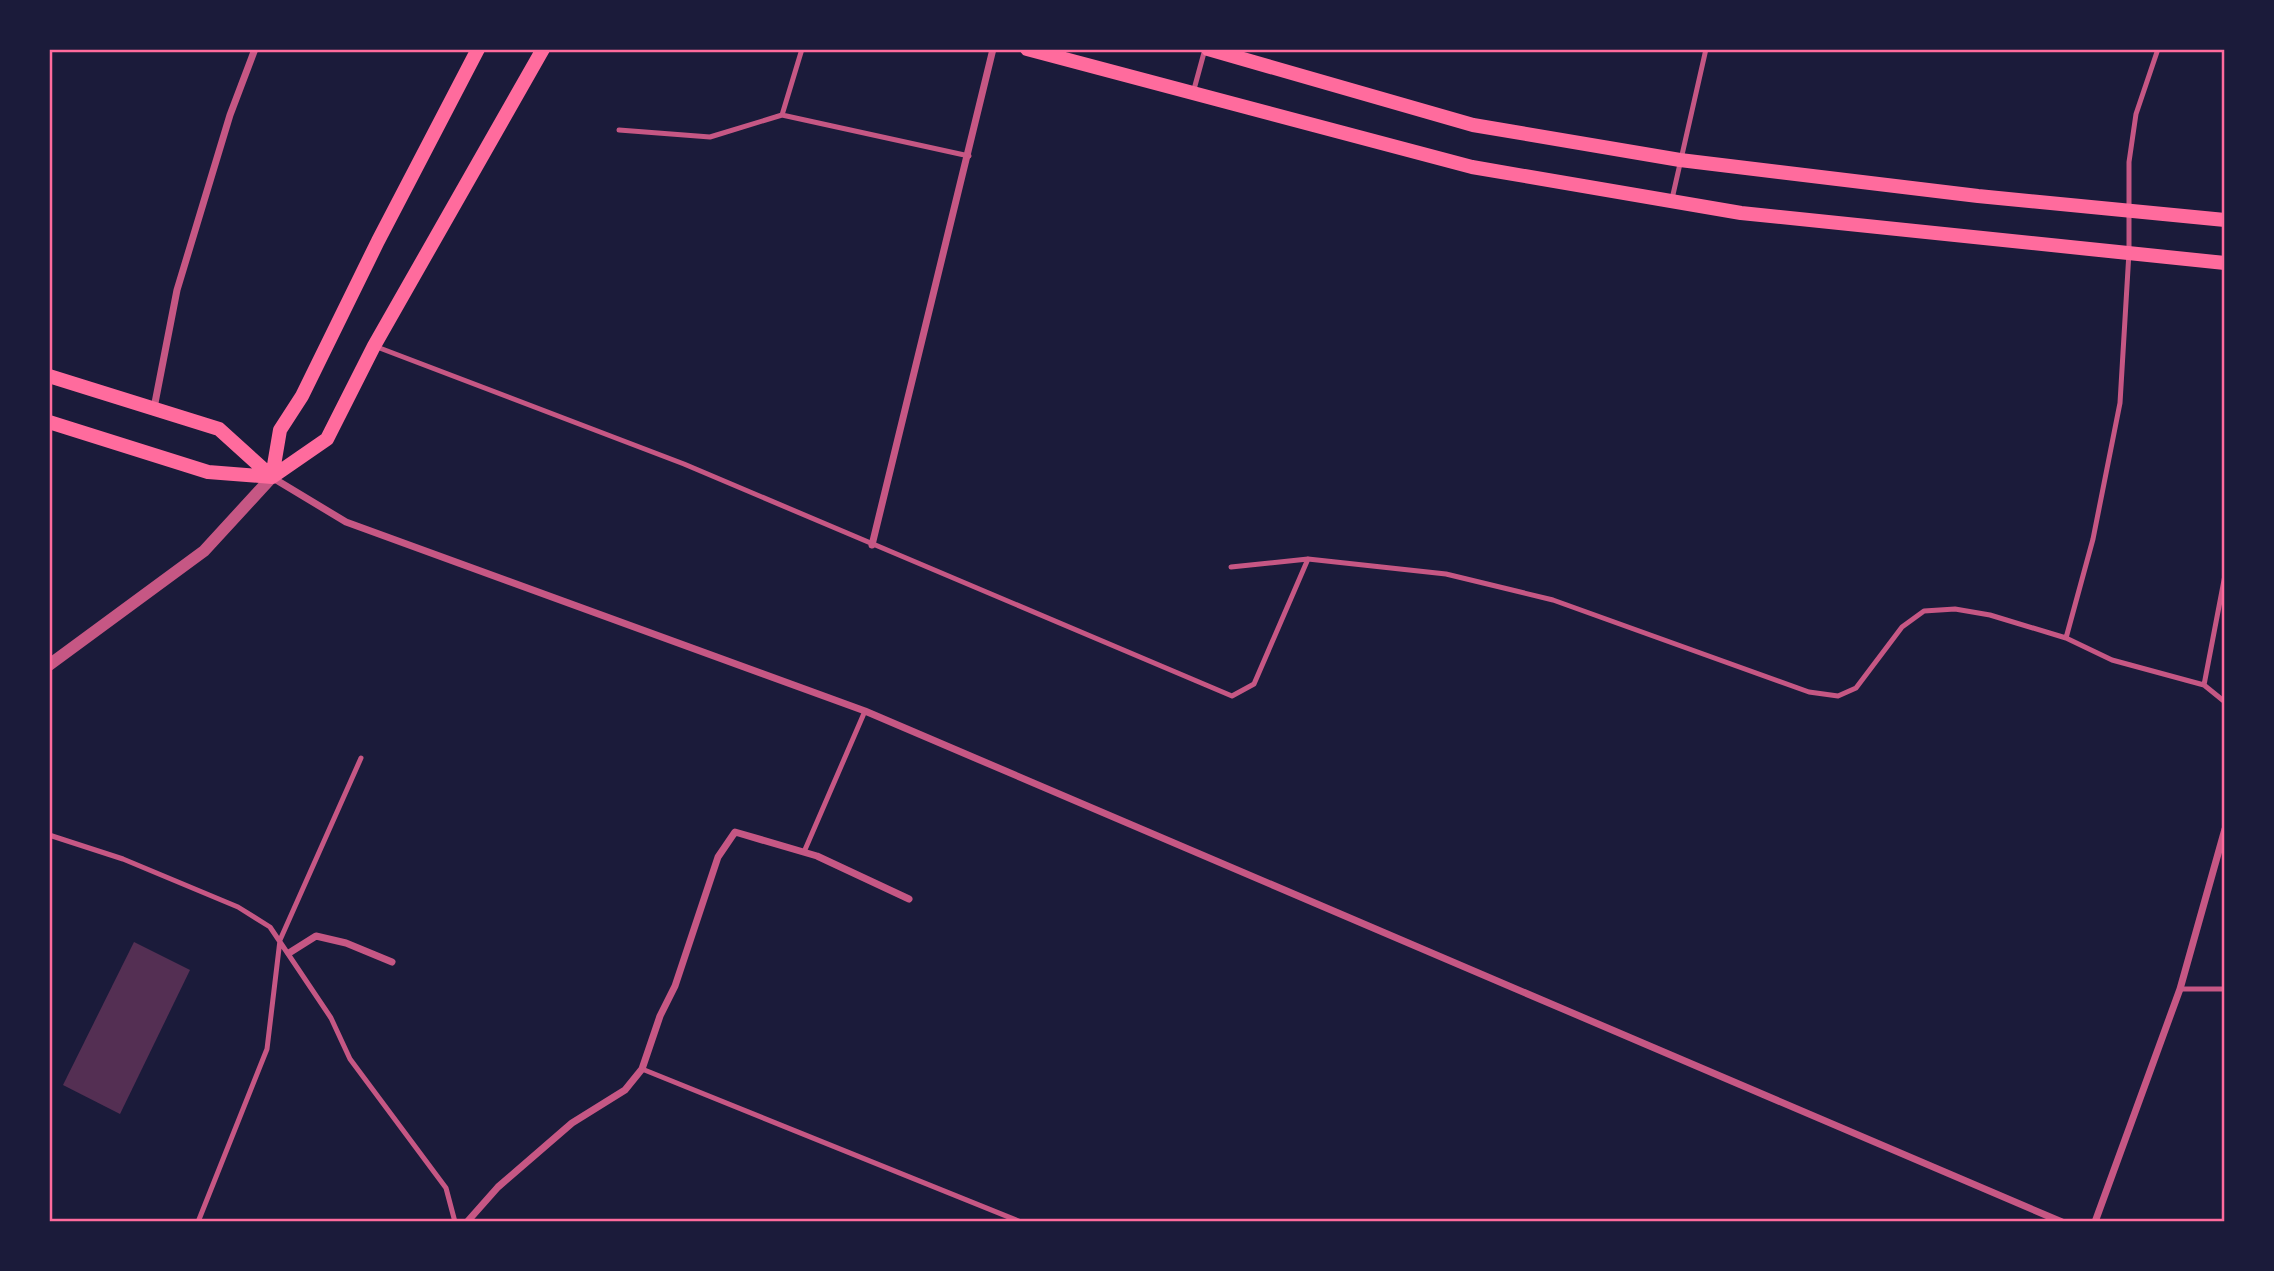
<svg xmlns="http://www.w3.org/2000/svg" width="2274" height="1271" font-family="'PT Sans Narrow',sans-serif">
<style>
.building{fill:#542f53}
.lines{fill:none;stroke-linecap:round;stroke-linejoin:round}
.service{stroke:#c65784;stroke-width:5}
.minor{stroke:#c65784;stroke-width:7}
.tertiary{stroke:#c65784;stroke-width:12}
.secondary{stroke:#ff6b9d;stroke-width:14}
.neatline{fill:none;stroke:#ff6b9d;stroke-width:2.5}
</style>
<rect width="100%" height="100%" fill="#1b1b3a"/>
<path class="building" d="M134 942 190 970 120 1114 63 1085Z"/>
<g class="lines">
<path class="service" d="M1193 93 1205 49
M782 115 802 49
M619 130 710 137 782 115 969 156
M1672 199 1706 49
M377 347 684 464 1232 696 1254 684 1308 559
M1231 567 1308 559 1446 574 1553 600 1809 692 1838 696 1856 688 1902 627 1924 611 1955 609 1990 615 2066 638 2112 660 2204 685 2225 702
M2066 638 2093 539 2120 403 2129 252V162L2136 114 2158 49
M2204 685 2225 575
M49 835 123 859 238 907 270 927 331 1018 350 1059 446 1188 455 1222
M804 852 865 711
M2180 989H2225
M642 1069 1021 1222
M198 1222 267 1049 280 940 361 758"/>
<path class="minor" d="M154 408 177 290 230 115 255 49
M273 478 346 522 865 711 2062 1222
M872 545 993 49
M289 953 316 936 346 943 392 962
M467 1222 498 1187 572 1123 625 1090 642 1069 660 1016 675 986 718 857 735 832 817 856 909 899
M2095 1222 2180 989 2225 829"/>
<path class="tertiary" d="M49 665 204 551 272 477"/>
<path class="secondary" d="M1027 49 1472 167 1741 213 2225 263
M1208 49 1473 125 1680 160 1978 196 2225 220
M49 376 219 429 272 477
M49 422 208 472 272 477
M272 477 327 439 374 346 543 49
M272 477 280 430 302 396 378 241 478 49"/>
</g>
<rect width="2274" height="1271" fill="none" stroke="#1b1b3a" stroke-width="102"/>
<rect x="51" y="51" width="2172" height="1169" class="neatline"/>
</svg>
